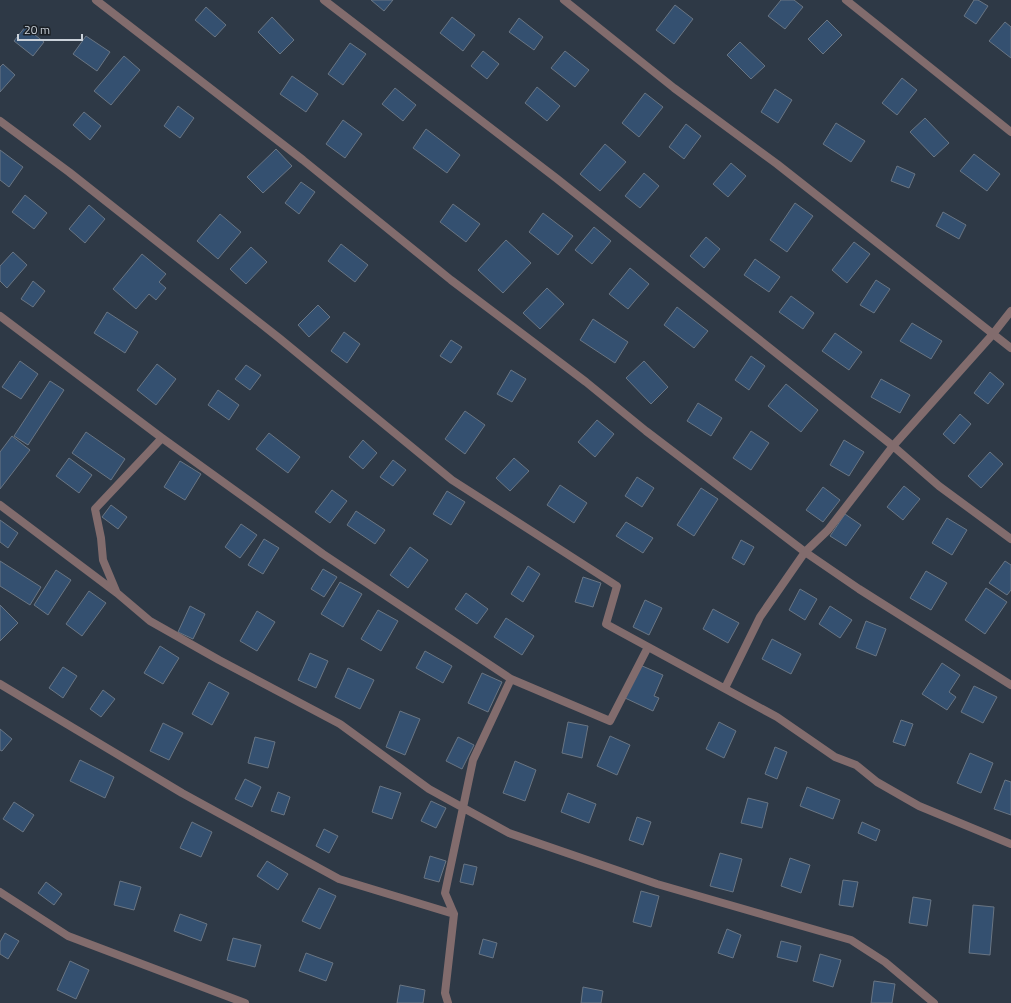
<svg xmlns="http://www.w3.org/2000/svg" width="1011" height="1003" font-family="'Titillium Web',sans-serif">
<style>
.building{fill:#345070;stroke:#697583}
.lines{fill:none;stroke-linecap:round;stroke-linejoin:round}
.minor{stroke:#826c6d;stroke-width:8}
</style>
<rect width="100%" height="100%" fill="#2e3946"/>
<path class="building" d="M371 0H393L384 11Z
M781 0H794L803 7 785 29 768 16Z
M974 0H978L988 6 976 24 964 16Z
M675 5 693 19 674 44 656 30Z
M206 7 226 25 215 37 195 20Z
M272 17 294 40 280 54 258 32Z
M452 17 475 35 463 51 440 33Z
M519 18 543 37 534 50 509 32Z
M827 20 842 35 823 54 808 39Z
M1005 22 1011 27V58L989 41Z
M25 27 44 42 33 56 14 41Z
M86 36 110 52 97 71 73 54Z
M740 42 765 66 751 79 727 55Z
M350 43 366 54 343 85 328 74Z
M483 51 499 64 487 79 471 66Z
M565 51 589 70 575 87 551 68Z
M124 56 140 70 111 105 94 91Z
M3 64 15 75 0 92V67Z
M292 76 318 94 306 112 280 94Z
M902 78 917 90 897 115 882 103Z
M537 87 560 106 547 121 525 103Z
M395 88 416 105 403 121 382 104Z
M775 89 792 100 778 123 761 112Z
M645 93 663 107 639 137 622 123Z
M178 106 194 118 180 138 164 126Z
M84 112 101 126 90 140 73 125Z
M925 118 949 143 934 157 910 132Z
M343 120 362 134 345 158 326 144Z
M836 123 865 141 851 162 823 144Z
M686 124 701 136 684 159 669 147Z
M426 129 460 155 447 173 413 148Z
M605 144 626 162 600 191 580 174Z
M276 149 292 166 263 193 247 177Z
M0 150 23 167 9 187 0 180Z
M974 154 1000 174 987 191 960 171Z
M731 163 746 176 728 197 713 184Z
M897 166 915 174 909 188 891 181Z
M644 173 659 186 640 208 625 196Z
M301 182 315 192 299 214 285 203Z
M25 195 47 213 34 229 12 212Z
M795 203 813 216 787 252 770 240Z
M453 204 480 224 466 242 440 222Z
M89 205 105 219 85 243 69 229Z
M943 212 966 225 959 239 936 226Z
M543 213 573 236 558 255 529 232Z
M220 214 241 232 218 259 197 241Z
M594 227 611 241 592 264 575 250Z
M706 237 720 249 704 268 690 256Z
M506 240 531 263 503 293 478 270Z
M854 242 870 254 847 283 832 270Z
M341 244 368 265 355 282 328 261Z
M251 247 267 262 246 284 230 269Z
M13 252 27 265 7 288 0 281V266Z
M142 254 166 274 159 282 166 288 156 300 149 294 136 309 113 289Z
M755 259 780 277 769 292 744 275Z
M630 268 649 284 628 309 609 294Z
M876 280 890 289 874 313 860 305Z
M33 281 45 291 33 307 21 299Z
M547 288 564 304 540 329 523 313Z
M791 296 814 313 803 329 779 312Z
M318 305 330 317 309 337 298 325Z
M677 307 708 331 694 348 664 325Z
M107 312 138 332 125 353 94 333Z
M593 319 628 342 615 363 580 340Z
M912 323 942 341 931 359 900 341Z
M344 332 360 344 347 363 331 351Z
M835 333 862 352 849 370 822 351Z
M451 340 462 347 451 363 440 356Z
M751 356 765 366 749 390 735 380Z
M20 361 38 374 21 399 2 387Z
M644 361 668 387 651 404 626 378Z
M157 364 176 379 156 405 137 390Z
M246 365 261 375 250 390 235 379Z
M511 370 526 379 512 402 497 394Z
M990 372 1004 384 988 404 974 393Z
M881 379 910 395 900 413 871 397Z
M50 381 64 390 28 445 14 436Z
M786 384 818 410 801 432 768 406Z
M218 390 239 405 229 420 208 405Z
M698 403 722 418 711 436 687 421Z
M465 411 485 425 465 454 445 439Z
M960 414 971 424 954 444 943 434Z
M597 420 614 434 595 457 578 442Z
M751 431 769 443 751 470 733 458Z
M86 432 125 459 111 480 72 453Z
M269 433 300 457 288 473 256 449Z
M12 436 30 450 0 489V452Z
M363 440 377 453 363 469 349 457Z
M844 440 864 452 849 476 830 465Z
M990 452 1003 464 981 488 968 476Z
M69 458 92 475 79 493 56 476Z
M514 458 529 471 510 491 496 478Z
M393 460 406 470 393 486 380 477Z
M180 461 201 474 185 500 164 487Z
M637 477 654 488 642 507 625 496Z
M560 485 587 503 574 523 547 505Z
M904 486 920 499 903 520 887 507Z
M823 487 840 500 823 522 806 510Z
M701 488 718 499 694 536 677 525Z
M332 490 347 501 330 523 315 512Z
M447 491 465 502 451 525 433 514Z
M111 505 127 517 118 529 102 517Z
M356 511 385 530 375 544 347 525Z
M845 514 861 525 846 546 830 536Z
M947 518 967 530 952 555 932 543Z
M0 520 18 533 8 548 0 542Z
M626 522 653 538 643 553 616 536Z
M241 524 257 535 240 558 225 547Z
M264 539 279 548 263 574 248 565Z
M741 540 754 547 744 565 732 558Z
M410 547 428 560 408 588 390 575Z
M0 561 41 587 30 605 0 586Z
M1005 561 1011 565V590L1007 595 989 583Z
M528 566 540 574 523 602 511 594Z
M323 569 337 577 324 597 311 589Z
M56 570 71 580 48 615 34 605Z
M926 571 947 583 931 610 910 598Z
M583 577 601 583 593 607 575 602Z
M340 582 362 594 343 627 321 614Z
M986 588 1007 602 985 634 965 620Z
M800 589 817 599 805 620 789 610Z
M89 591 106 603 82 636 66 624Z
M466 593 488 609 477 624 455 609Z
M645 600 662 608 649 635 633 627Z
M0 605 18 623 0 641Z
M190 606 205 614 193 639 178 632Z
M830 606 852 620 840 638 819 624Z
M713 609 739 623 728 643 703 629Z
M378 610 398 621 381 651 361 639Z
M257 611 275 622 257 651 240 641Z
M506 618 534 636 522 655 494 637Z
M866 621 886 629 876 656 856 648Z
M772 639 801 654 791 674 762 659Z
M160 646 179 658 163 684 144 673Z
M425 651 452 666 443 683 416 668Z
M310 653 328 661 316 688 298 680Z
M942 663 960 675 949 692 956 697 947 710 922 694Z
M640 665 663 675 654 696 659 698 653 711 625 698Z
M63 667 77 676 63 698 49 688Z
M348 668 374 680 360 709 335 697Z
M482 673 502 682 488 712 468 703Z
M209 682 229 693 212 725 192 714Z
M974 686 997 697 983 723 961 712Z
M103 690 115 699 101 717 90 709Z
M400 711 420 719 405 755 386 747Z
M901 720 913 724 905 746 893 742Z
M568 722 588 726 582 758 562 753Z
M719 722 736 731 724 758 706 749Z
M163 723 183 733 169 760 150 751Z
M0 729 12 739 2 751 0 750Z
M610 736 630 745 617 775 597 766Z
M255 737 275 742 268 768 248 763Z
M458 737 474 745 462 769 446 761Z
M775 747 787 752 777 779 765 774Z
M970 753 993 763 981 793 957 783Z
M80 760 114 777 105 798 70 781Z
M515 761 536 770 525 801 503 793Z
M245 779 261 787 252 807 235 799Z
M1005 780 1011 782V815L994 809Z
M380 786 401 793 392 819 372 812Z
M807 787 840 800 833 819 800 806Z
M278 792 290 797 284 815 271 811Z
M568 793 596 804 589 823 561 812Z
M748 798 768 803 762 828 741 823Z
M431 801 446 808 436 828 421 821Z
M14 802 34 815 23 832 3 819Z
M637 817 651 822 643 845 629 840Z
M192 822 212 832 201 857 180 848Z
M862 822 880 830 876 841 858 833Z
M324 829 338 836 329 853 316 846Z
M720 853 742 859 733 892 710 886Z
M430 856 446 861 439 882 424 878Z
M790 858 810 865 801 893 781 886Z
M267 861 288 874 278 890 257 876Z
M464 864 477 867 473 885 460 882Z
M843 880 858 882 853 907 839 905Z
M120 881 141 887 134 910 114 905Z
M46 882 62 894 54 905 38 893Z
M319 888 336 896 320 929 302 921Z
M641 891 659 896 651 927 633 922Z
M913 897 931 900 927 926 909 923Z
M973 905 994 907 990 955 969 953Z
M180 914 207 924 201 941 174 931Z
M727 929 741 935 733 958 718 953Z
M5 933 19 941 8 959 0 954V942Z
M233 938 261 945 255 967 227 960Z
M483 939 497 943 493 958 479 954Z
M781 941 801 946 797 962 777 957Z
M306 953 333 963 326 981 299 971Z
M820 954 841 960 833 987 813 981Z
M70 961 89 970 76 999 57 990Z
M874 981 895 984 892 1003H871Z
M400 985 425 990 423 1003H397Z
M583 987 603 991 601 1003H581Z"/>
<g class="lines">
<path class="minor" d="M96 0 303 160 451 280 586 382 646 431 805 552 859 589 1011 685
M324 0 556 178 893 446 939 486 1011 539
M564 0 674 88 777 164 1011 348
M846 0 1011 132
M0 121 69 172 279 338 452 480 617 586 606 624 777 717 835 757 856 765 877 782 919 806 1011 844
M0 316 162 438 323 554 511 679 610 721 648 647
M0 505 117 593 150 621 219 660 340 724 429 789 509 833 657 884 851 940 885 962 934 1003
M116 591 103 560 101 538 95 509 162 438
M0 684 182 793 339 879 454 914
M725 688 760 617 805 552 828 530 893 446 993 334 1011 311
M0 892 68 936 245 1003
M448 1003 445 993 454 914 445 893 473 760 511 679"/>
</g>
<path d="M18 34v6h64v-6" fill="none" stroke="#cbd2da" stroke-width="2"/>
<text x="24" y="34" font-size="12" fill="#cbd2da" stroke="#1b2025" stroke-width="3" paint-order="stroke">20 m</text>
</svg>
